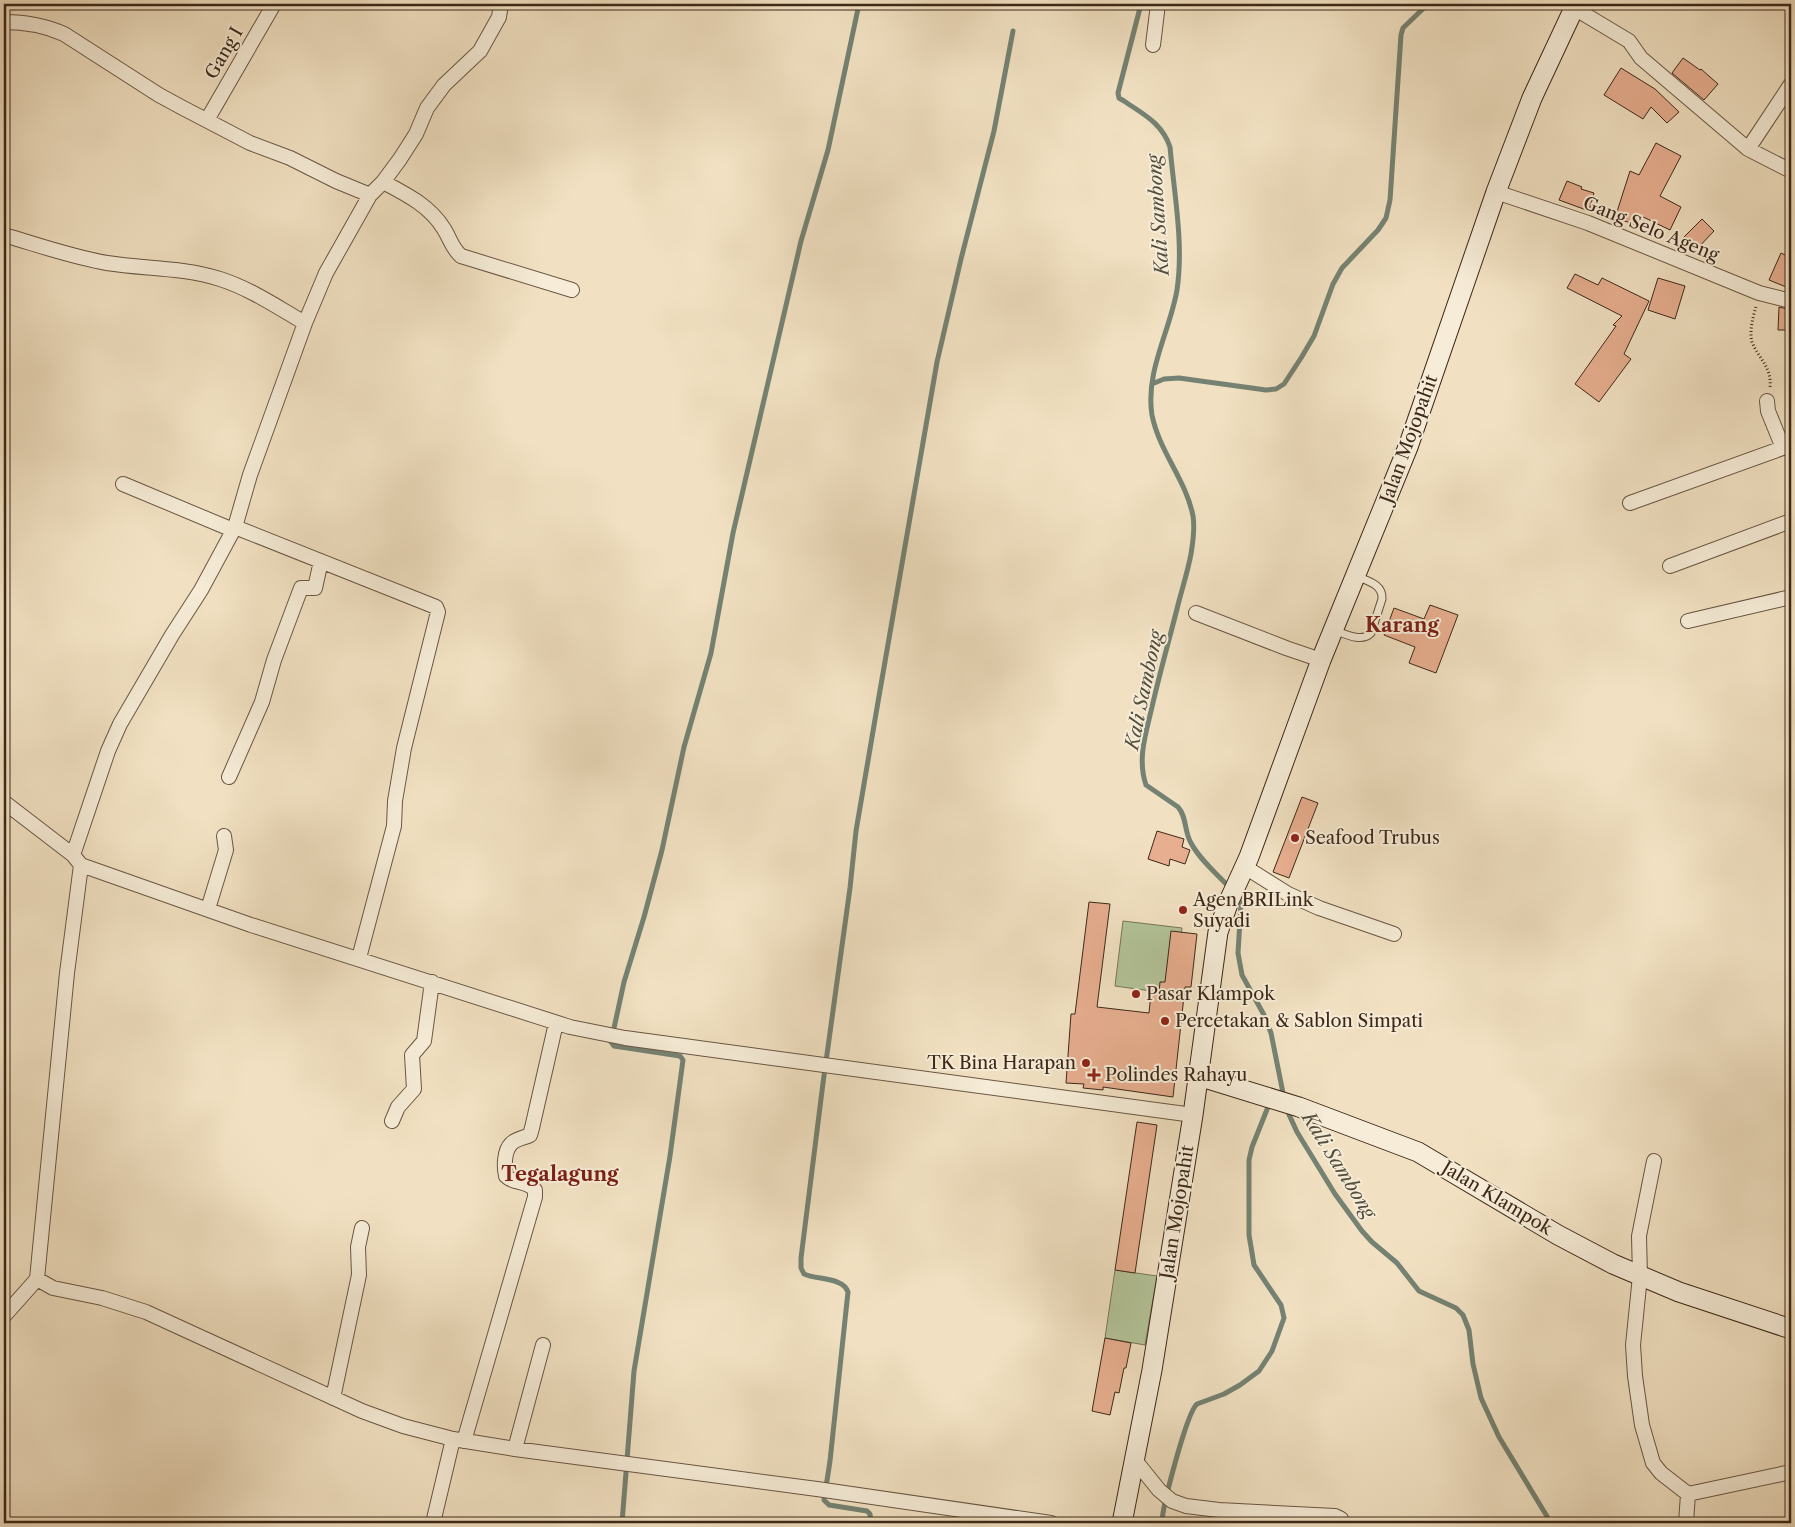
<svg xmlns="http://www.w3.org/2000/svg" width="1795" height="1527" font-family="'Libre Caslon Text',serif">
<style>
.green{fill:#b3c499;stroke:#787659}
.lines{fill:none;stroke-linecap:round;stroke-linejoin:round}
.stream{stroke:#758273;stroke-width:5}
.building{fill:#e7ae8f;stroke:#3d2819}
.lane-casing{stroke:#6a5643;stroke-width:9}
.street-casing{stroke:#6a5643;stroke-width:16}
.secondary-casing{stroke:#3d2819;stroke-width:21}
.path{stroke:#3d2819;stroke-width:3;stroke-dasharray:1 2.5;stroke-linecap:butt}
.lane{stroke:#f6ecd7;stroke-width:7}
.street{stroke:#f6ecd7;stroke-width:14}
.secondary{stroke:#f6ecd7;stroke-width:19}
.poi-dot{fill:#8f2418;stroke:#f6ecd7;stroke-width:2}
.labels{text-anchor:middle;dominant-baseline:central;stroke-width:4;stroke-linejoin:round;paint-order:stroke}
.street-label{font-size:18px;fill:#3d2819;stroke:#f6ecd7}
.poi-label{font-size:18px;fill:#3d2819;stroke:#f6ecd7;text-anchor:start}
.water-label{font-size:19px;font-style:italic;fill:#544e3e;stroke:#f6ecd7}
.quarter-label{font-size:20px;font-weight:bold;fill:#7a1f14;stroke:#f6ecd7}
</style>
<rect width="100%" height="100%" fill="#f1e1c2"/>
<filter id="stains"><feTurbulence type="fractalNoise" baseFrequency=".004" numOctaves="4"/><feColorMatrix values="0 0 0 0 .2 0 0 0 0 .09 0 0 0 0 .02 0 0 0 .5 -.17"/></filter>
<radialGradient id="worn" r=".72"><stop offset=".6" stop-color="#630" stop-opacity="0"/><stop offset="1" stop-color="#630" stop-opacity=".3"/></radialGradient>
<path class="green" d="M1123 921 1182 928 1173 994 1115 986Z
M1115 1270 1157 1276 1145 1345 1105 1338Z"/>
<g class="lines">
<path class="stream" d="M1141 4 1118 93 1119 98 1124 101C1143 114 1162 123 1170 147 1174 193 1184 244 1177 290 1170 331 1145 372 1152 415 1159 451 1186 480 1193 516 1195 528 1193 542 1191 554 1188 570 1183 586 1179 601 1170 637 1160 672 1152 707 1146 733 1137 759 1146 785L1178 807C1187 817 1184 831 1191 843 1200 860 1217 874 1230 888
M1152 384 1164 379 1179 378 1266 390 1276 389 1284 384 1301 358 1314 336 1333 284 1342 268 1378 230 1386 218 1390 200 1401 35 1403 28 1428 4
M1237 896 1241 904 1238 953 1242 975 1264 1015 1271 1033 1284 1098
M1286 1108 1297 1132 1335 1194 1362 1231 1372 1242 1397 1263 1419 1291 1456 1308 1463 1315 1469 1330 1473 1364 1481 1398 1499 1437 1551 1523
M622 1523 634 1371 670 1156 683 1060 680 1056 614 1046 611 1042 624 982 644 917 662 850 684 747 711 653 733 533 801 241 828 150 859 4
M871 1523 870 1514 867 1511 829 1505 824 1500 830 1461 848 1292C843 1277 817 1280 804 1274L801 1268V1258L823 1083 850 888 856 831 878 702 937 362 961 259 994 131 1013 31
M1162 1523C1162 1507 1187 1412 1197 1404L1224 1394 1240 1385 1259 1371 1272 1351 1284 1318 1281 1305 1254 1265 1249 1235V1160L1252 1147 1270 1102"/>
</g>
<path class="building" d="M1683 58 1700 70 1701 69 1718 84 1704 100 1672 73Z
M1621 68 1655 89 1679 112 1667 123 1651 107 1643 119 1604 95Z
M1656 143 1681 156 1660 196 1681 207 1670 230 1637 214 1634 224 1615 218 1630 171 1639 175Z
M1567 181 1582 187 1581 189 1594 193 1589 211 1559 200Z
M1702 219 1714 231 1696 250 1683 238Z
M1781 253 1791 258V289L1769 280Z
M1575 274 1598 285 1602 278 1649 301 1624 354 1631 359 1599 402 1575 384 1616 326 1613 325 1622 316 1567 288Z
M1658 278 1685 286 1675 319 1648 310Z
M1779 307 1791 310V330H1778Z
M1430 605 1458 615 1436 673 1409 663 1415 647 1384 635 1394 608 1424 619Z
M1302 797 1318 803 1289 878 1273 872Z
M1157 831 1184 839 1182 847 1190 850 1185 864 1170 859 1169 866 1148 859Z
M1089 902 1110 904 1097 1007 1149 1013 1151 993H1159L1160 982H1165L1171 931 1197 934 1191 987H1185L1173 1097 1103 1087V1090L1083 1088 1084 1084 1066 1083 1071 1014H1075Z
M1137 1122 1157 1125 1135 1273 1115 1270Z
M1105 1338 1131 1343 1126 1368H1124L1119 1393 1115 1392 1110 1415 1092 1411Z"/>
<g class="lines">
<g class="lane-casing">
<path id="lane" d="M1334 630C1345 634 1362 643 1371 633L1382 599C1383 584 1367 581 1356 576"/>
</g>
<g class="street-casing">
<path id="street" d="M1574 8 1629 41 1641 58 1748 149 1791 84
M4 22C26 22 44 25 64 34L159 95 183 108 250 143 290 158 336 181 370 195
M1153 45 1158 4
M207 120 274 4
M1748 149 1791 171
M383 182C406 194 430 206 444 229 451 240 451 247 461 256L572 290
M1496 192 1588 223 1759 293 1791 301
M4 235C38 245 72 257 107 263 145 269 183 267 220 279 251 289 277 307 305 323
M1767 401 1768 411 1783 448
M123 484 233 530
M1630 503 1791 445
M235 527 436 607 438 612 404 748 395 801 394 826 359 958
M1670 566 1791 521
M1196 613 1286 648 1321 660
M1688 621 1791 597
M229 777 262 702 274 660 301 588H315L321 561
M4 802 73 855 81 865 251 925 570 1027 625 1038 1193 1115
M73 855 108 751 120 724 172 635 201 590 235 527 250 475 305 323 326 273 370 195 383 182 400 159 416 134 427 108 444 85 480 51 499 17 501 4
M81 865 67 973 37 1279 53 1288 102 1298 146 1312 362 1411 403 1426 453 1439 515 1449 817 1489 1051 1523
M1245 867 1288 894 1319 908 1394 934
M208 909 226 850 224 836
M392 1121 398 1107 414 1089 412 1055 424 1041 432 982
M1654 1161 1639 1236 1640 1276 1633 1345 1635 1376 1642 1425 1653 1463 1661 1473 1688 1494 1686 1523
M4 1316 37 1279
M333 1398 359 1275 358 1247 362 1228
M464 1441 535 1197V1190C527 1180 513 1184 506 1176 504 1167 504 1151 511 1144 515 1139 524 1138 530 1135L532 1128 556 1023
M515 1449 543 1345
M1134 1459 1159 1490 1172 1501 1186 1506 1219 1510 1335 1516 1341 1519 1342 1523
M1688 1494 1791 1472
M433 1523 453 1439"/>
</g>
<g class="secondary-casing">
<path id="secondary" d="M1198 1076 1299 1107 1418 1152 1558 1235 1613 1264 1679 1292 1791 1329
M1122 1523 1152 1370 1193 1115 1218 932 1229 901 1249 857 1321 660 1408 447 1496 192 1532 98 1576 4"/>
</g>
<path class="path" d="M1756 307C1753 317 1749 331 1752 342 1759 360 1772 366 1770 388"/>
<use href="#lane" class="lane"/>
<use href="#street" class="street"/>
<use href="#secondary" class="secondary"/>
</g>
<g class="poi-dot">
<circle cx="1295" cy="838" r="5"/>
<circle cx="1183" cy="910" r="5"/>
<circle cx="1136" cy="994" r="5"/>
<circle cx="1165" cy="1021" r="5"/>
<circle cx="1086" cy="1063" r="5"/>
<path d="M1091.5 1067.5h5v5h5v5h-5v5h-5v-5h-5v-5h5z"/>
</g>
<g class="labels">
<g class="street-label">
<text transform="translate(224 53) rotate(-60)">Gang I</text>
<text transform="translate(1651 229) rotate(22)">Gang Selo Ageng</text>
<text transform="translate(1409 439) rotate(-70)">Jalan Mojopahit</text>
<text transform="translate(1497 1198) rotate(31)">Jalan Klampok</text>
<text transform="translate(1177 1212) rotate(-81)">Jalan Mojopahit</text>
</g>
<g class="poi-label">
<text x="1305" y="838">Seafood Trubus</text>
<text x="1193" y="900">Agen BRILink<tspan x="1193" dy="21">Suyadi</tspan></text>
<text x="1146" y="994">Pasar Klampok</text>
<text x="1175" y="1021">Percetakan &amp; Sablon Simpati</text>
<text x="1076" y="1063" text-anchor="end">TK Bina Harapan</text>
<text x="1105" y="1075">Polindes Rahayu</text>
</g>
<g class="water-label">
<text transform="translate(1158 215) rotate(-94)">Kali Sambong</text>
<text transform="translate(1144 690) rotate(-78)">Kali Sambong</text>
<text transform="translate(1339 1165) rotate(58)">Kali Sambong</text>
</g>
<g class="quarter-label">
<text x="1402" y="625">Karang</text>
<text x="560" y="1174">Tegalagung</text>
</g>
</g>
<rect width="1795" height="1527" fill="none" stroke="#f1e1c2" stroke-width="20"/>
<rect x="5" y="5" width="1785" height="1517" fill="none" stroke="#3d2819" stroke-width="2.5"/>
<rect x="10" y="10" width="1775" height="1507" fill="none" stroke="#3d2819"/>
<rect width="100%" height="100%" filter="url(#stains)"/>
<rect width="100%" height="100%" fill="url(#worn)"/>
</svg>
